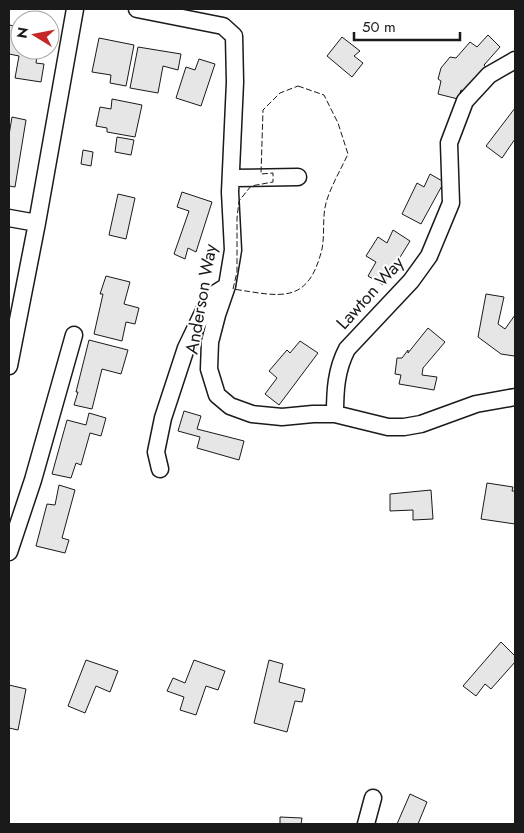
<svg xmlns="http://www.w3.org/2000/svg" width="524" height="833" font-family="Jost,sans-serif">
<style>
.building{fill:#e6e6e6;stroke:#1a1a1a}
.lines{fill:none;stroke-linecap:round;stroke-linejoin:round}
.minor-casing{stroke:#1a1a1a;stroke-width:19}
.minor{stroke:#fff;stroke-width:16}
.fence{stroke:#1a1a1a;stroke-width:1;stroke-dasharray:6 2.5;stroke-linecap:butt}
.labels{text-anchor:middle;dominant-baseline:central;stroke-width:4;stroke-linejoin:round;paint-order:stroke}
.street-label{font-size:18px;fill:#1a1a1a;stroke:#fff}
</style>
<rect width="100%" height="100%" fill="#fff"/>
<path class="building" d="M9 25 20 27V50H38L36 63 44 64 41 82 15 78 19 56 9 54Z
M488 35 500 47 484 65 487 69 467 92 461 90 458 99 438 94 441 81 438 79 441 68 450 57 456 58 470 42 477 47Z
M342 37 360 51 354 56 363 63 352 77 327 56Z
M99 38 134 45 126 86 110 83 111 75 92 72Z
M138 47 181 54 178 70 163 66 158 93 130 88Z
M199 59 215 64 201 106 176 98 186 67 195 70Z
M112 99 142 105 135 137 107 132V128L96 126 100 107 111 109Z
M515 108V139L502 158 486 146Z
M12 117 26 120 15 187 9 186V135Z
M117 137 134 140 131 155 115 152Z
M83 150 93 152 91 166 81 164Z
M430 174 444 182 421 224 402 214 417 183 424 187Z
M182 192 212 202 196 252 188 248 185 259 174 254 189 211 177 207Z
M118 194 135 198 126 239 109 235Z
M393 230 410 241 383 285 368 276 376 262 366 256 378 237 387 243Z
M106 276 130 282 124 304 139 308 135 324 126 322 122 341 94 334 103 294H100Z
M486 294 504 297 498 324 505 329 515 315V353L514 356 501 354 478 337Z
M428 328 445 342 423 368 422 375 437 377 434 390 399 384 401 375 395 374 397 358H402L408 350V353Z
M89 340 128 350 121 374 102 369 92 409 74 405 78 392H76Z
M300 341 318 353 279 405 265 394 277 378 269 371 287 350 290 353Z
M184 411 201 416 197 429 244 441 239 460 197 448 200 437 178 431Z
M89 413 106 418 101 436 90 433 81 465 76 463 71 478 52 474 67 420 86 425Z
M487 483 513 487 512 491H515V524L481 519Z
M59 485 75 490 62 538 69 540 65 553 36 546 47 504 55 505Z
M431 490 433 519 413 520V510L390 511V494Z
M501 642 515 656V662L491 689 485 684 476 696 463 686Z
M86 660 118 671 110 692 96 686 85 713 68 706Z
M194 660 225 671 218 690 206 686 196 715 180 710 184 697 167 691 173 678 185 683Z
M269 660 283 664 279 682 305 689 302 702 295 701 287 732 254 723Z
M9 685 26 689 18 730 9 728Z
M410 794 427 802 418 824H397Z
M280 817 302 818 301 824H280Z"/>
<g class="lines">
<g class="minor-casing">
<path id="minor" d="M137 9 223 26 234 36 235 82 230 192 233 250 227 286 217 315 210 342 209 369 217 395 230 406 252 414 282 417 313 414H335L388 427H404L421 424 476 404 515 397
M231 178 298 177
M9 218 37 223
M9 366 37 223 75 9
M335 414C335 391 336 370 347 349L411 281 429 256 451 203 449 143 465 101 489 75 515 60
M160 469 156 452 163 418 186 348 211 296 227 286
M9 552 33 480 74 335
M366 824 373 798"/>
</g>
<use href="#minor" class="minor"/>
<path class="fence" d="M298 86 324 95 338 123 348 154C341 169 330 188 326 203 322 218 325 234 322 249 308 306 280 296 233 289L237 272V218L239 201 251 186 273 182V173L261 174 263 110 280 93Z"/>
</g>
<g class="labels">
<g class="street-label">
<text transform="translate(370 293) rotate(-48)">Lawton Way</text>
<text transform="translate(201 299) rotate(-80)">Anderson Way</text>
</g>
</g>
<rect width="524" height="833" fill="none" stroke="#1a1a1a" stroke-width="20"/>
<g transform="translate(35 35) rotate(280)"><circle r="24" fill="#ffffff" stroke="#a3a3a3"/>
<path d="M0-4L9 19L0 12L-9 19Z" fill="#c62828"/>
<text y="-8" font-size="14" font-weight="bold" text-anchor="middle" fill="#1a1a1a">N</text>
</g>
<path d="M354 32v8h106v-8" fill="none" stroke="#1a1a1a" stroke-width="2.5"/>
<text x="362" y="32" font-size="15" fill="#1a1a1a" stroke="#ffffff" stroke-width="4" paint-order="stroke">50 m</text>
</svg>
